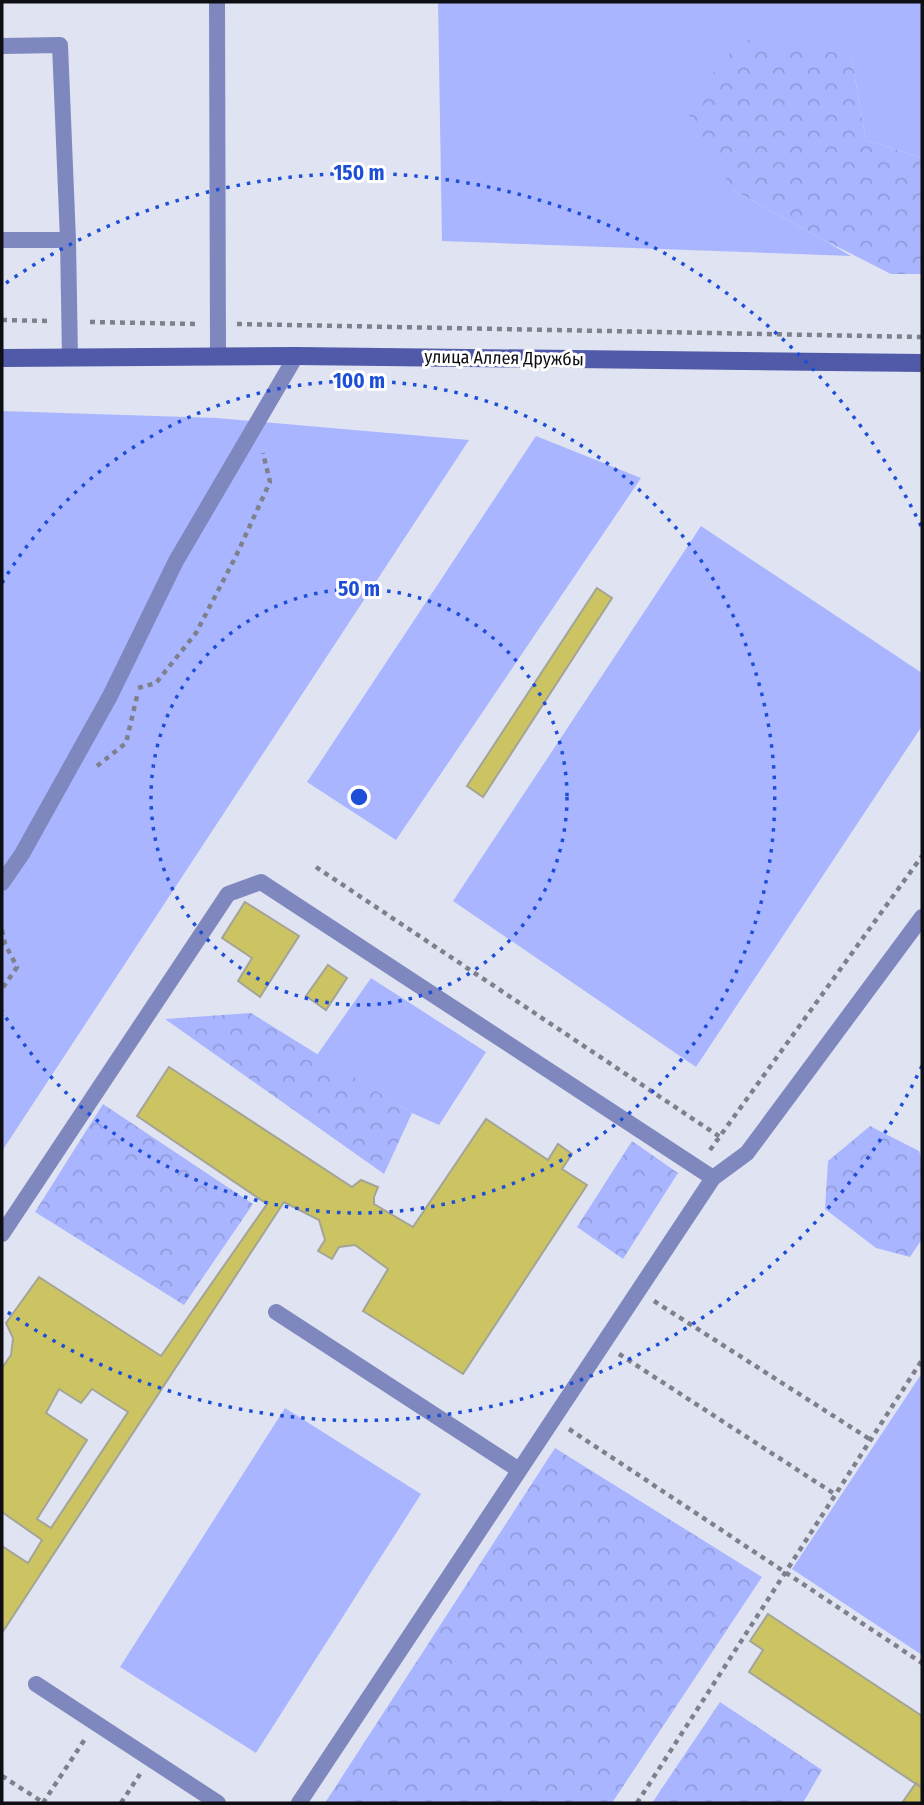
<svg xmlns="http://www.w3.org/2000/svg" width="924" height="1805" font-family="'Fira Sans Condensed',sans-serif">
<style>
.green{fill:#a9b6ff}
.forest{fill:url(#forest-crowns)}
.building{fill:#ccc463;stroke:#a4a496;stroke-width:2;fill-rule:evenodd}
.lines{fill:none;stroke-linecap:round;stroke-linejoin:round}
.path{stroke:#7e818b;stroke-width:4.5;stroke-dasharray:5 5;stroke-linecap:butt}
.service{stroke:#7f88be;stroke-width:16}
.secondary{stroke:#515aa8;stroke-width:18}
.ring{fill:none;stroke:#1d4ed8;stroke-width:3.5;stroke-dasharray:3.5 7}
.labels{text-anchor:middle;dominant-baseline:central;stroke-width:6;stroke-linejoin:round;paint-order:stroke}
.street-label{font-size:18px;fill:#0e0f14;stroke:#fff}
.centre{fill:#1d4ed8;stroke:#fff;stroke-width:3.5}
.ring-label{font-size:21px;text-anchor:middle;font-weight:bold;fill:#1d4ed8;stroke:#fff;stroke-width:6;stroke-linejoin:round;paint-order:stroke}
</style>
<defs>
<pattern id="forest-crowns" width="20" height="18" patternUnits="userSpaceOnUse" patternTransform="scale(1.75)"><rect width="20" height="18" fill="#a9b6ff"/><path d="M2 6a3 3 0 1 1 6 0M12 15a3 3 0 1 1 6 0" fill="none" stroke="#909bda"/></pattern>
</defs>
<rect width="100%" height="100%" fill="#e0e4f2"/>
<path class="green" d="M438 2H922V158L866 140 851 55 733 190 824 240 851 256 442 241Z
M2 411 217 418 469 440 2 1151Z
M536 436 641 478 396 840 307 782Z
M701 526 922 673V726L696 1067 453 901Z
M371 978 486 1052 439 1125 412 1113 317 1055Z
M922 1373V1655L792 1569Z
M285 1408 421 1494 256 1753 120 1667Z"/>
<path class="forest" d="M742 39 851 55 866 140 922 158V274H891L824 240 733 190 684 107Z
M251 1013 412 1113 384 1174 165 1019Z
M103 1104 253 1204 184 1305 35 1212Z
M870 1126 919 1151 922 1160V1239L910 1257 876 1248 825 1209 828 1161Z
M632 1141 678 1173 623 1259 577 1227Z
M555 1448 762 1577 612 1803H325Z
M720 1702 822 1770 803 1803H652Z"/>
<path class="building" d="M597 588 612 598 483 797 467 786Z
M245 902 299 936 260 997 238 981 252 958 222 938Z
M328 965 347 978 326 1010 306 996Z
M169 1067 352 1187 361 1180 378 1187 374 1197V1204L413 1227 486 1119 548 1160 558 1144 572 1154 562 1169 587 1185 463 1374 363 1311 388 1269 355 1245 339 1247 332 1259 318 1251 325 1240 319 1220 284 1202 2 1633V1546L28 1563 42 1540 2 1512V1368L11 1355 13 1338 6 1323 39 1277 161 1356 267 1204 137 1116ZM59 1389 81 1403 92 1389 128 1412 51 1528 37 1519 87 1440 46 1413Z
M768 1614 922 1716V1788L749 1672 763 1650 750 1641Z
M916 1783 922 1788V1803H902Z"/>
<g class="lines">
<path class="path" d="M2 320 50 321
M90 322 197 324
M237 324 922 337
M138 688 156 683 196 633 236 556 270 482 263 453
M97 766 126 743 138 692
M316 867 720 1137
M2 930 5 944 17 967 2 989
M710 1150 922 856
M654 1301 871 1440
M619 1354 833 1493
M569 1429 922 1663
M2 1776 44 1803
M43 1803 85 1739
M121 1803 140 1774
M637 1803 922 1360"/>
<path class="service" d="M217 2 218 356
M2 46 60 45 68 240 70 357
M2 240H68
M2 883 22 854 110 696 176 561 296 356
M2 1234 228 894 261 882 713 1178
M276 1312 519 1470
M36 1684 218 1803
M299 1803 713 1178 747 1153 922 917"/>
<path class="secondary" d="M2 358 296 356 922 363"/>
</g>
<g class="ring">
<circle cx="359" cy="797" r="208"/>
<path d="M2 583A416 416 0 1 1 2 1011"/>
<path d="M922 1066A624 624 0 0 1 6 1311M6 283A624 624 0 0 1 922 528"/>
</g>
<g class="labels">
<g class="street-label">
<text transform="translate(504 358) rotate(1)">улица Аллея Дружбы</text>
</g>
</g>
<circle cx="359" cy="797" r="10" class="centre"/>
<g class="ring-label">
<text x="359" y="180">150 m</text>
<text x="359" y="388">100 m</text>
<text x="359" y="596">50 m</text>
</g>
<rect width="924" height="1805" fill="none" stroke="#0e0f14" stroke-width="7"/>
</svg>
